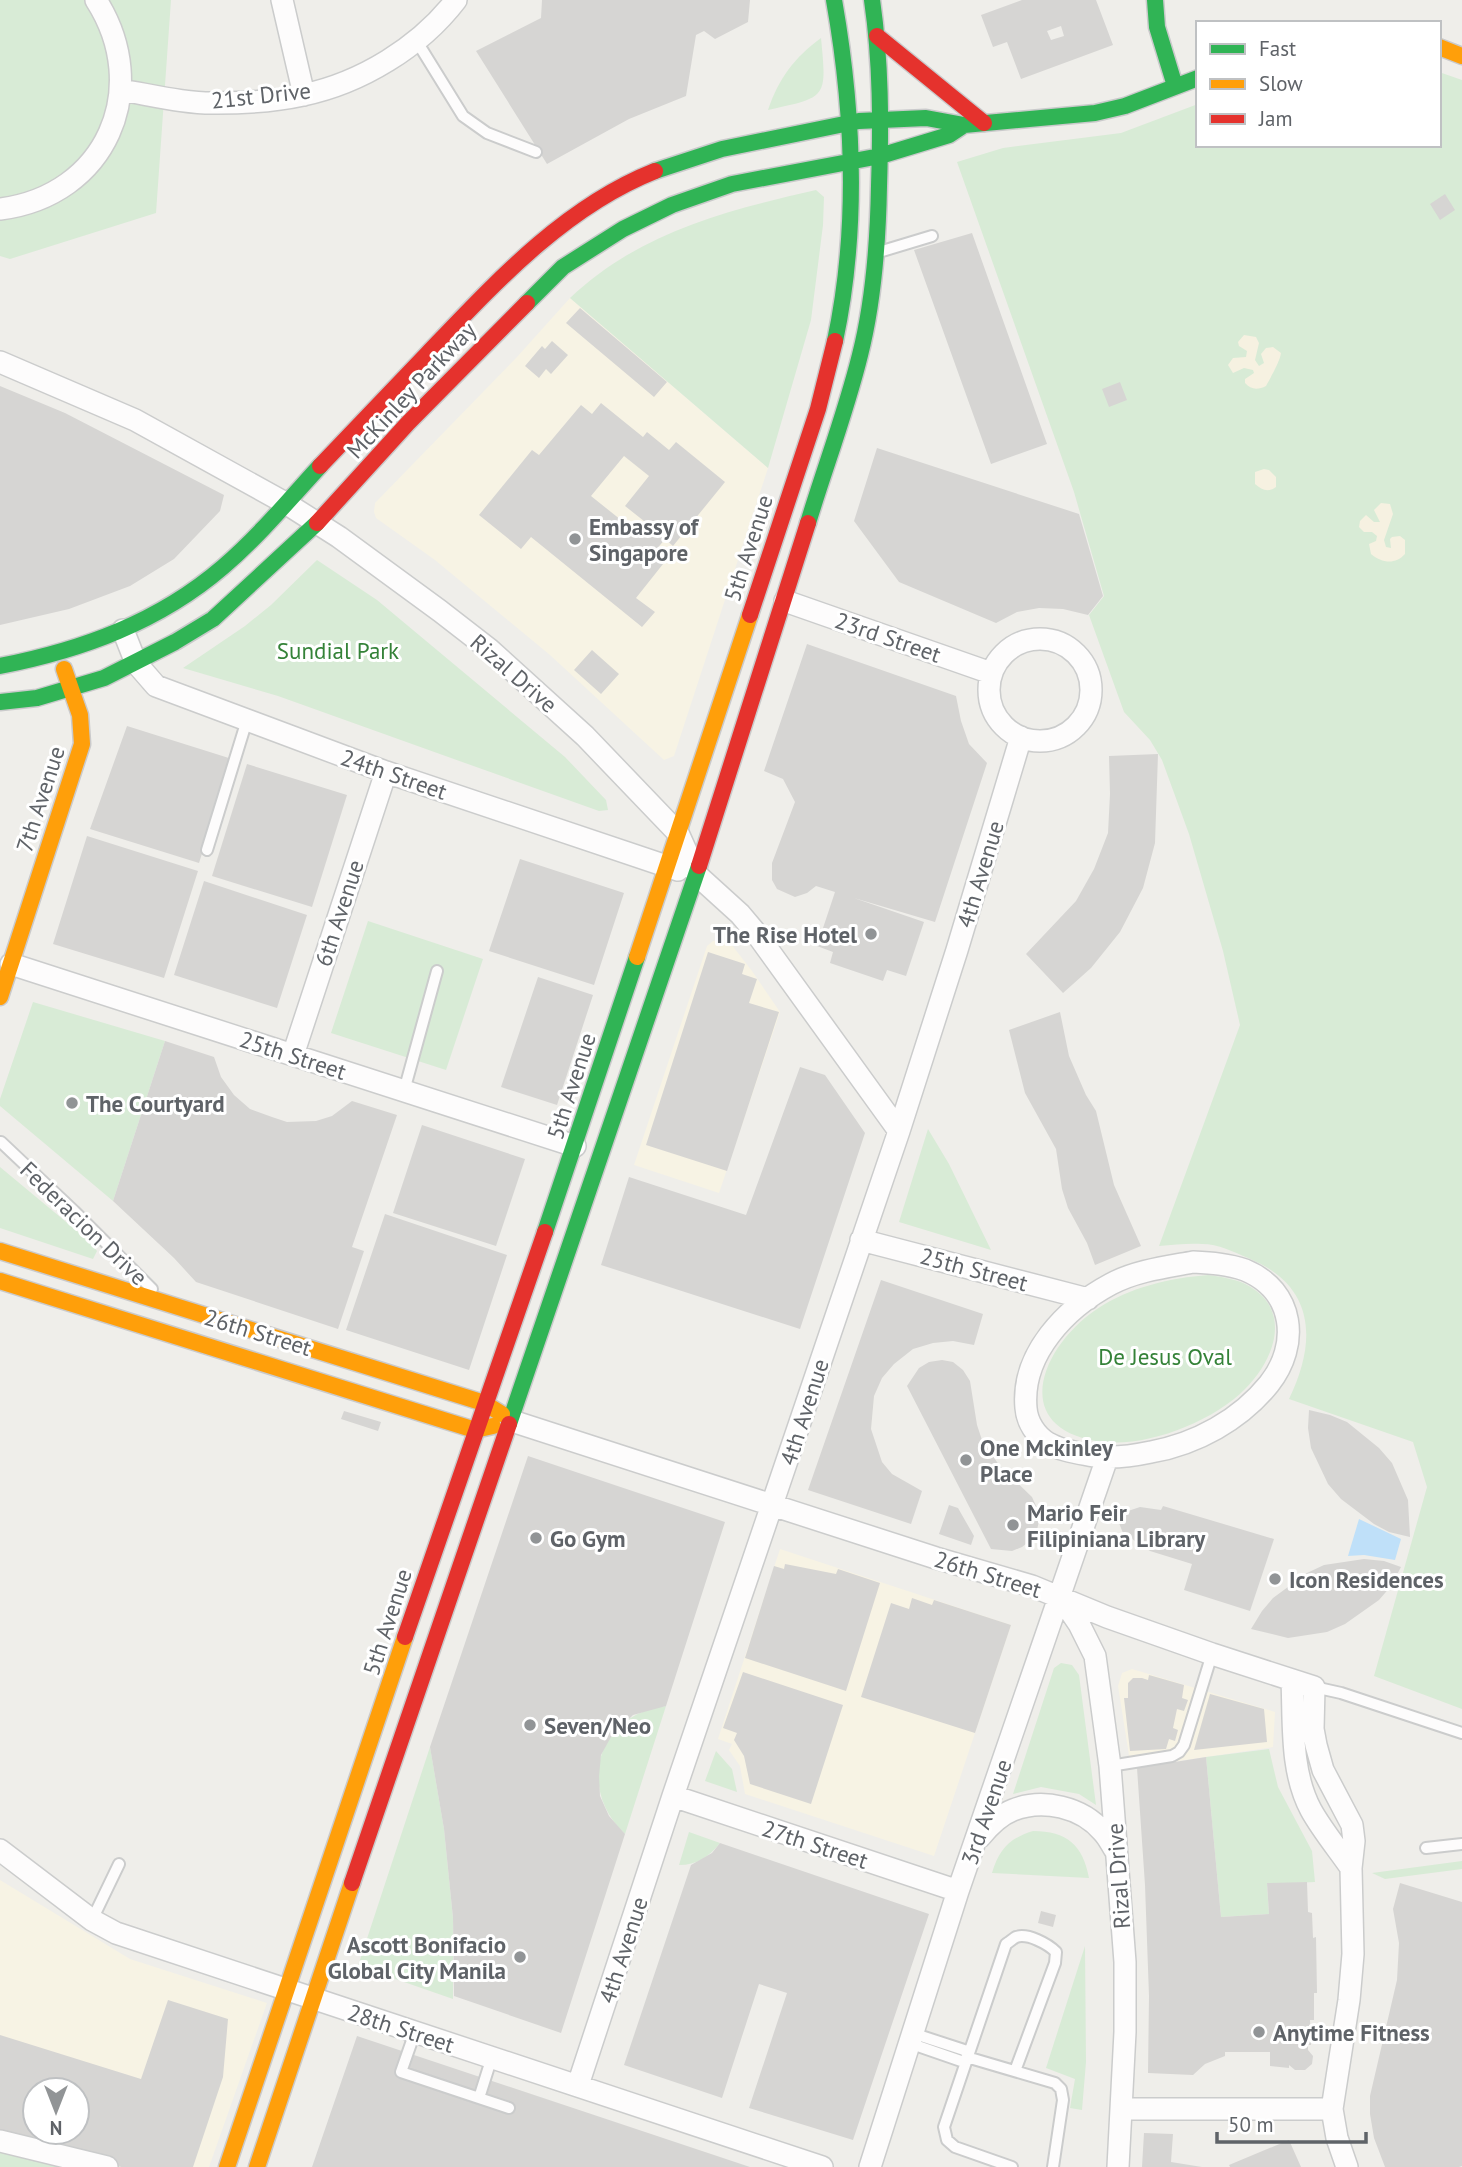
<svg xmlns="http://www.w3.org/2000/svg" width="1462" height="2167" font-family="'PT Sans',sans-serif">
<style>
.commercial{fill:#f7f3e4;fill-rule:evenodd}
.green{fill:#d8ebd6}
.sand{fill:#f6f1e1}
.water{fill:#bfe0f9}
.building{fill:#d6d5d3;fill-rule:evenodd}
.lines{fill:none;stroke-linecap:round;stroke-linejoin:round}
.lane-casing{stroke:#cbcccc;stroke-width:14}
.street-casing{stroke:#cbcccc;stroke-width:24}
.fast-casing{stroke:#cacacb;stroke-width:19}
.slow-casing{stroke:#cacacb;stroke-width:19}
.jam-casing{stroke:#cacacb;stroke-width:19}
.lane{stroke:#fdfcfc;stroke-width:10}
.street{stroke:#fdfcfc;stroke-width:21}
.fast{stroke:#30b455;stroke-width:16}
.slow{stroke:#ff9f0a;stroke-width:16}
.jam{stroke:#e5322d;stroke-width:16}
.poi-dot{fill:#919496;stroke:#fff;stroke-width:2.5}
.labels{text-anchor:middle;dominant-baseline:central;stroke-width:6;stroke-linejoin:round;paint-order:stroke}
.street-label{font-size:23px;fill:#5f6368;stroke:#fff}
.poi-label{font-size:23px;font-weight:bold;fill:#5f6368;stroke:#fff;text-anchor:start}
.park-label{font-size:23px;fill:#348238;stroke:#fff}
</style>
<rect width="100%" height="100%" fill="#efeeea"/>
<path class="commercial" d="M570 298 768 468 674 756 664 760 550 655 435 560 376 518 374 512 375 503 517 357Z
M722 939 731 944 752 971 780 1012 719 1193 634 1165 707 946 713 941Z
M780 1549 1011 1625 934 1856 745 1794 740 1766 729 1750 732 1744 718 1739Z
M1132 1669 1275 1712 1273 1747 1131 1768 1118 1686 1122 1673Z
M0 1880 130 1959 267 2003 209 2167H0ZM35 2090H77V2132H35Z"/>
<path class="green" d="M0 0H171L156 213 10 259 0 256Z
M821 38C827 99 827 97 768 110 779 78 794 58 821 38Z
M1439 72 1462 80V1709L1374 1676 1427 1487 1413 1442 1289 1399C1317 1341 1316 1286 1248 1258 1234 1252 1218 1244 1202 1244 1188 1243 1174 1245 1159 1246L1240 1025 1223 951 1189 834 1162 760 1150 740 1124 712 1089 615 1104 596 1074 492 957 162 1003 148 1121 133 1198 104V145H1439Z
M816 190 824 197 823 225 811 320 768 468 570 298C640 232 724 211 816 190Z
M317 560 377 600 565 757 606 800 608 810 599 811 278 696 183 668 245 626 271 605Z
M368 921 483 959 446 1070 331 1033Z
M33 1002 165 1041 113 1201 0 1106V1099Z
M928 1129 949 1164 991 1250 899 1222Z
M0 1167 89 1241 97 1251 93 1259 0 1228Z
M1208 1275C1222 1277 1237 1279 1249 1286 1293 1311 1274 1361 1245 1389 1214 1421 1148 1447 1104 1442 1007 1431 1040 1347 1097 1309 1130 1287 1170 1278 1208 1275Z
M1061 1663 1072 1665 1079 1675 1096 1805 1079 1794 1041 1787 1013 1794 1054 1668Z
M666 1706 625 1834C576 1788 597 1714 666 1706Z
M430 1747 444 1829 453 1918V1999L358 1966Z
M1269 1749 1278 1787 1312 1851 1315 1882 1267 1884 1269 1914 1221 1917 1206 1757Z
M716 1751 732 1769 737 1792 705 1781Z
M1033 1831C1067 1831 1083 1845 1089 1878L992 1873C999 1849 1010 1838 1033 1831Z
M689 1832 720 1843C709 1857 697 1865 679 1865Z
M1462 1861V1869L1385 1879 1372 1873Z
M1085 1946 1086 2062 1082 2110 1070 2108 1075 2079 1046 2068Z
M0 2138 112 2162 121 2167H0Z"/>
<path class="sand" d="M1244 335 1256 337 1259 343 1255 360 1259 366 1264 363 1261 354 1266 348 1273 347 1281 353C1280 361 1271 377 1266 386 1258 390 1251 390 1245 383V379L1254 373 1253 370 1244 368 1233 373 1228 365 1233 358 1246 357 1247 351 1239 346 1238 342Z
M1264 469 1269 470 1276 477V487C1268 493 1262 490 1255 484V472Z
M1381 503 1390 504 1393 514 1384 540 1386 547 1391 548 1390 539 1392 537 1400 536 1405 540V554C1395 565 1382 563 1371 554L1369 544 1376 541 1377 536 1372 532H1364L1359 527 1360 521 1366 515 1374 522H1380L1374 510Z"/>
<path class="water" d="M1359 1519 1401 1539 1395 1560 1364 1555 1348 1556Z"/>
<path class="building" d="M542 0H750L748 22 715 39 704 31 696 35 686 96 629 119 547 164 476 51 541 18Z
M1022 0H1096L1113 45 1021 79 1007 42 993 47 981 15ZM1061 26 1064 36 1051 40 1047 31Z
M1445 194 1455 210 1440 220 1430 204Z
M972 233 1047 444 991 464 914 250Z
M580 308 667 382 654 397 566 323Z
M552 341 568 355 551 374 546 369 539 378 525 366 542 346 545 349Z
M1120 382 1127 400 1109 407 1102 389Z
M0 386 65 413 224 495 220 511 174 559 130 586 69 609 0 625Z
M601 403 643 437 647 432 669 450 676 442 725 482 673 546 665 539 656 550 667 559 636 598 655 612 642 627 531 537 521 549 479 515 532 450 539 455 581 405 592 414ZM624 456 649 476 625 506 649 525 641 536 591 496Z
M877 448 1079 514 1103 596 1088 615 1063 609 1039 608 1017 612 996 623 899 582 854 521Z
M807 644 956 696 961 721 969 744 987 763 935 922 854 898 924 922 906 976 887 970 883 981 830 963 833 952 817 946 835 892 816 886 807 893 795 897 777 889 772 880V863L795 802 783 779 764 771Z
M592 650 619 674 601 694 574 670Z
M127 726 232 759 199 863 90 829Z
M1158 754 1155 843 1143 888 1120 932 1091 968 1063 993 1026 954 1076 901 1094 869 1108 833 1110 794 1109 756Z
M247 764 347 795 312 907 212 876Z
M87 836 198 871 164 978 53 944Z
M520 859 624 893 594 985 489 951Z
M204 881 307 915 277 1008 174 975Z
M708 952 745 964 742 974 757 979 749 1003 779 1012 727 1171 646 1145Z
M538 977 593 995 557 1105 501 1087Z
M1060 1012 1069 1056 1086 1095 1096 1111 1114 1185 1141 1246 1095 1265 1087 1243 1068 1208 1062 1189 1056 1149 1025 1093 1009 1030Z
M165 1041 214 1057 221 1077 234 1095 250 1109 272 1117 287 1122 316 1121 332 1116 352 1101 397 1115 352 1247 364 1251 338 1329 196 1282 174 1258 113 1201Z
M800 1067 825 1075 865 1133 800 1329 601 1265 629 1177 746 1215Z
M422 1125 525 1159 496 1246 393 1213Z
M385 1214 507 1255 469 1370 346 1330Z
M881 1280 983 1314 974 1345 953 1341 933 1343 913 1349 894 1364 882 1378 874 1396 871 1429 882 1462 892 1474 922 1491 911 1524 808 1490Z
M942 1360 953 1362 963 1370 970 1381 977 1425 982 1440 999 1465 1032 1497 1038 1510 1039 1521 1037 1530 1031 1540 1022 1547 1012 1551 991 1549 907 1386 919 1368 929 1362Z
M1309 1410 1330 1415 1347 1422 1379 1448 1392 1463 1408 1500 1410 1537 1389 1532 1374 1524 1341 1499 1328 1484 1311 1448 1308 1428Z
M344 1411 381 1422 378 1431 341 1419Z
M528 1456 725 1522 666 1706 633 1715 611 1737 601 1755 599 1776 600 1796 609 1816 625 1834 561 2033 454 1996 453 1918 444 1829 430 1747Z
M949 1505 958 1508 974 1536 971 1545 939 1534Z
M1163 1506 1274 1539 1250 1611 1184 1590 1192 1564 1150 1551 1123 1533 1119 1523 1125 1512 1140 1507 1161 1510Z
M1364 1559 1384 1561 1401 1567 1391 1586 1379 1600 1345 1624 1327 1632 1288 1638 1251 1629 1262 1611 1273 1598 1307 1573 1324 1565Z
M785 1564 836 1574 838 1569 880 1583 846 1691 745 1658 774 1566 784 1569Z
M912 1598 932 1605 934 1600 1011 1625 975 1733 861 1697 891 1603 909 1609Z
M743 1672 843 1705 811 1804 750 1784 744 1756 734 1740 737 1733 723 1728Z
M1149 1675 1184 1685 1182 1698 1188 1700 1184 1711 1177 1709 1173 1728 1178 1730 1175 1741 1169 1739 1166 1749 1130 1751 1124 1698H1128V1683L1133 1678H1142L1148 1680Z
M1210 1694 1264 1709 1267 1742 1194 1750Z
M1206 1757 1221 1917 1269 1914 1267 1883 1307 1882 1308 1912 1312 1913 1313 1938 1316 1937 1317 1993H1314V2020H1310L1311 2045H1308V2050L1313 2056 1312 2064 1305 2070H1295L1289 2065V2068L1270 2066V2052H1225V2056L1205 2064 1193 2075 1148 2073 1149 1996 1145 1885 1137 1768Z
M720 1843 929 1914 853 2140 749 2108 787 1993 759 1984 722 2098 624 2065 691 1865 712 1853Z
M1400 1883 1462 1902V2166L1459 2167H1385L1374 2138 1370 2114V2096L1397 1980 1399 1943 1393 1909Z
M1041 1911 1056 1915 1053 1927 1038 1923Z
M168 2000 228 2019 223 2077 193 2167H121L112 2162 0 2138V2035L141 2079ZM35 2090H77V2132H35Z
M357 2036 750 2167H312Z
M1144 2133 1173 2134 1171 2162 1202 2167H1142Z
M1289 2140 1301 2167H1230L1229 2165Z"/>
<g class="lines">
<g class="lane-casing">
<path id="lane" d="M416 40 463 116 487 133 536 152
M879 252 932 236
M207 850 247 720
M404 1091 437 971
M1 1142 74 1211 152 1289
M1314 1687 1341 1693 1462 1733
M1110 1766 1172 1756 1179 1752 1184 1745 1212 1654
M1426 1848 1462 1844
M92 1920 119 1864
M415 2032 401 2072 479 2098 492 2057
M912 2033 964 2050 970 2058
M909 2043 961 2061 970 2058 1055 2083 1061 2089 1063 2100 1053 2167
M479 2098 509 2108
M1012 2167 955 2147 947 2140 944 2127 1006 1944C1008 1943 1014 1938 1016 1937 1028 1933 1048 1944 1056 1952L1055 1963 1015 2071"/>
</g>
<g class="street-casing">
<path id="street" d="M282 0 304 95
M121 90C151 95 187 104 217 103 245 103 276 101 303 95 361 83 420 47 456 0
M0 209C106 196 153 89 96 0
M0 362 135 420 287 504 339 537 440 611 489 649 585 736 678 833 697 875 740 914 756 933 899 1131
M785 601 991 673
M123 630 136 663 156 686 386 772 678 870
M989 690a51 51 0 1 1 102 0a51 51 0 1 1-102 0Z
M11 964 575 1146
M293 1055 386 772
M861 1240 1088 1299
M1193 1262C1211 1263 1228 1264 1245 1270 1295 1291 1300 1345 1269 1384 1240 1420 1196 1444 1151 1452 1132 1456 1113 1459 1094 1456 1079 1453 1061 1451 1048 1443 1036 1436 1027 1422 1026 1408 1021 1354 1066 1308 1111 1284 1135 1271 1166 1267 1193 1262Z
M512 1421 936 1558 1032 1586 1107 1617 1212 1654 1314 1687 1313 1729 1316 1745 1323 1770 1352 1825 1354 1841 1351 1868 1353 1954 1349 2000 1332 2109 1337 2138 1347 2167
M1060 1596 1079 1624 1095 1656 1110 1766 1125 1962V2032L1118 2167
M1292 1680C1294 1723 1290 1771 1311 1810 1322 1830 1338 1849 1351 1868
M673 1796 958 1891
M980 1837C989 1826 1000 1815 1013 1810 1043 1798 1082 1807 1103 1832 1108 1837 1111 1844 1115 1850
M0 1850 92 1920 116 1933 822 2167
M578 2085 673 1796 899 1131 957 950 1021 737
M1121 2109H1332
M0 2141 107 2167
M870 2167 958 1891 1107 1458"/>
</g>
<g class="fast-casing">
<path id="fast" d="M834 0C854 113 859 228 835 341
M1155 0 1157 27 1175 86
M655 171 722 149 859 121 926 118 964 125 1095 113 1125 106 1198 78
M527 303 563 267 623 229 672 205 732 184 880 156 949 135 964 125
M808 523C825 467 846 412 860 355 874 300 878 243 879 186 881 124 881 62 872 0
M0 666C82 650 159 622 223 567 259 536 289 500 320 466
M0 702 37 698 104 678 175 642 213 619 317 523
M545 1232 637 957
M509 1424 699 866"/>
</g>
<g class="slow-casing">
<path id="slow" d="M1439 47 1462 56
M637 957 750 615
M0 997 82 744 80 715 64 669
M0 1251 484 1403 502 1414
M0 1281 475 1430 493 1426
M227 2167 405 1637
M257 2167 352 1883"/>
</g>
<g class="jam-casing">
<path id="jam" d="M877 36 984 123
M320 466C356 428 392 391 427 354 494 284 564 207 655 171
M317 523 408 423 527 303
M750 615 818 409 835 341
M699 866 808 523
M405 1637 545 1232
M352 1883 509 1424"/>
</g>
<use href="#lane" class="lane"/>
<use href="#street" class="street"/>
<use href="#fast" class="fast"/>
<use href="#slow" class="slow"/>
<use href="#jam" class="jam"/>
</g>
<g class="poi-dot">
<circle cx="575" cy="539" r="7"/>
<circle cx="871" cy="934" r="7"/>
<circle cx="72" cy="1103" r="7"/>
<circle cx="966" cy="1460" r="7"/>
<circle cx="1013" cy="1525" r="7"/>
<circle cx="536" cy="1538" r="7"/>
<circle cx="1275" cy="1579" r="7"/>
<circle cx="530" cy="1725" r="7"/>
<circle cx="520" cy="1957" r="7"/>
<circle cx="1259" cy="2032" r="7"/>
</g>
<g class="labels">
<g class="street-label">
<text transform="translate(261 95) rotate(-6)">21st Drive</text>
<text transform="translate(411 390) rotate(-47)">McKinley Parkway</text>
<text transform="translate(748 548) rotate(-72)">5th Avenue</text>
<text transform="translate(888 637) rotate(19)">23rd Street</text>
<text transform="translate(514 673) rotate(41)">Rizal Drive</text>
<text transform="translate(394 774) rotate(19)">24th Street</text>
<text transform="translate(40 799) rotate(-72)">7th Avenue</text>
<text transform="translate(980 874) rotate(-73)">4th Avenue</text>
<text transform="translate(339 913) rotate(-72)">6th Avenue</text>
<text transform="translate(293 1055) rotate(18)">25th Street</text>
<text transform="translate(571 1086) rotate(-72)">5th Avenue</text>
<text transform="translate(84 1223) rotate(44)">Federacion Drive</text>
<text transform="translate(974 1269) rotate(15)">25th Street</text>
<text transform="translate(258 1332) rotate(17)">26th Street</text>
<text transform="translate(804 1412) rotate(-72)">4th Avenue</text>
<text transform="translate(988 1574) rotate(17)">26th Street</text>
<text transform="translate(387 1622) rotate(-72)">5th Avenue</text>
<text transform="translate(986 1812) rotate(-71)">3rd Avenue</text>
<text transform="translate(815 1844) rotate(18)">27th Street</text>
<text transform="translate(1118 1876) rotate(-94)">Rizal Drive</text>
<text transform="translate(623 1950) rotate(-72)">4th Avenue</text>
<text transform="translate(401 2028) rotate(18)">28th Street</text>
</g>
<g class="poi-label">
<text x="589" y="526">Embassy of<tspan x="589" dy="26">Singapore</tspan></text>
<text x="857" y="934" text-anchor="end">The Rise Hotel</text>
<text x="86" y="1103">The Courtyard</text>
<text x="980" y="1447">One Mckinley<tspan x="980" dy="26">Place</tspan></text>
<text x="1027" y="1512">Mario Feir<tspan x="1027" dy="26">Filipiniana Library</tspan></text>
<text x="550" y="1538">Go Gym</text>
<text x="1289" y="1579">Icon Residences</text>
<text x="544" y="1725">Seven/Neo</text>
<text x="506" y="1944" text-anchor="end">Ascott Bonifacio<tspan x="506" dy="26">Global City Manila</tspan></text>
<text x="1273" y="2032">Anytime Fitness</text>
</g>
<g class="park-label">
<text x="338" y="650">Sundial Park</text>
<text x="1165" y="1356">De Jesus Oval</text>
</g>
</g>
<rect x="1196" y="21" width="245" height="126" fill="#ffffff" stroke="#bfc1c3" stroke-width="2"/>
<rect x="1210" y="44" width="35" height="10" fill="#30b455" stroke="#bfc1c3" stroke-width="2"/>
<text x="1259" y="56" font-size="21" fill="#5f6368">Fast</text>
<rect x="1210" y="79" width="35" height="10" fill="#ff9f0a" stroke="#bfc1c3" stroke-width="2"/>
<text x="1259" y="91" font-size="21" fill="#5f6368">Slow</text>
<rect x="1210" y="114" width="35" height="10" fill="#e5322d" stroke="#bfc1c3" stroke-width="2"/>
<text x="1259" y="126" font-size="21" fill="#5f6368">Jam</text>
<g transform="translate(56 2111) rotate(180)"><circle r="33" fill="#ffffff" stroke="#bfc1c3" stroke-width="2"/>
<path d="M0-5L12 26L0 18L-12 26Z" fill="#919496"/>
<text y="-10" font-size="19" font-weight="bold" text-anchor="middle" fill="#5f6368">N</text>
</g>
<path d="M1217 2132v10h149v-10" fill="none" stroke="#5f6368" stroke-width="3.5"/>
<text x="1228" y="2132" font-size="21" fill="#5f6368" stroke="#ffffff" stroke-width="5" paint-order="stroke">50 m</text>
</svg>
